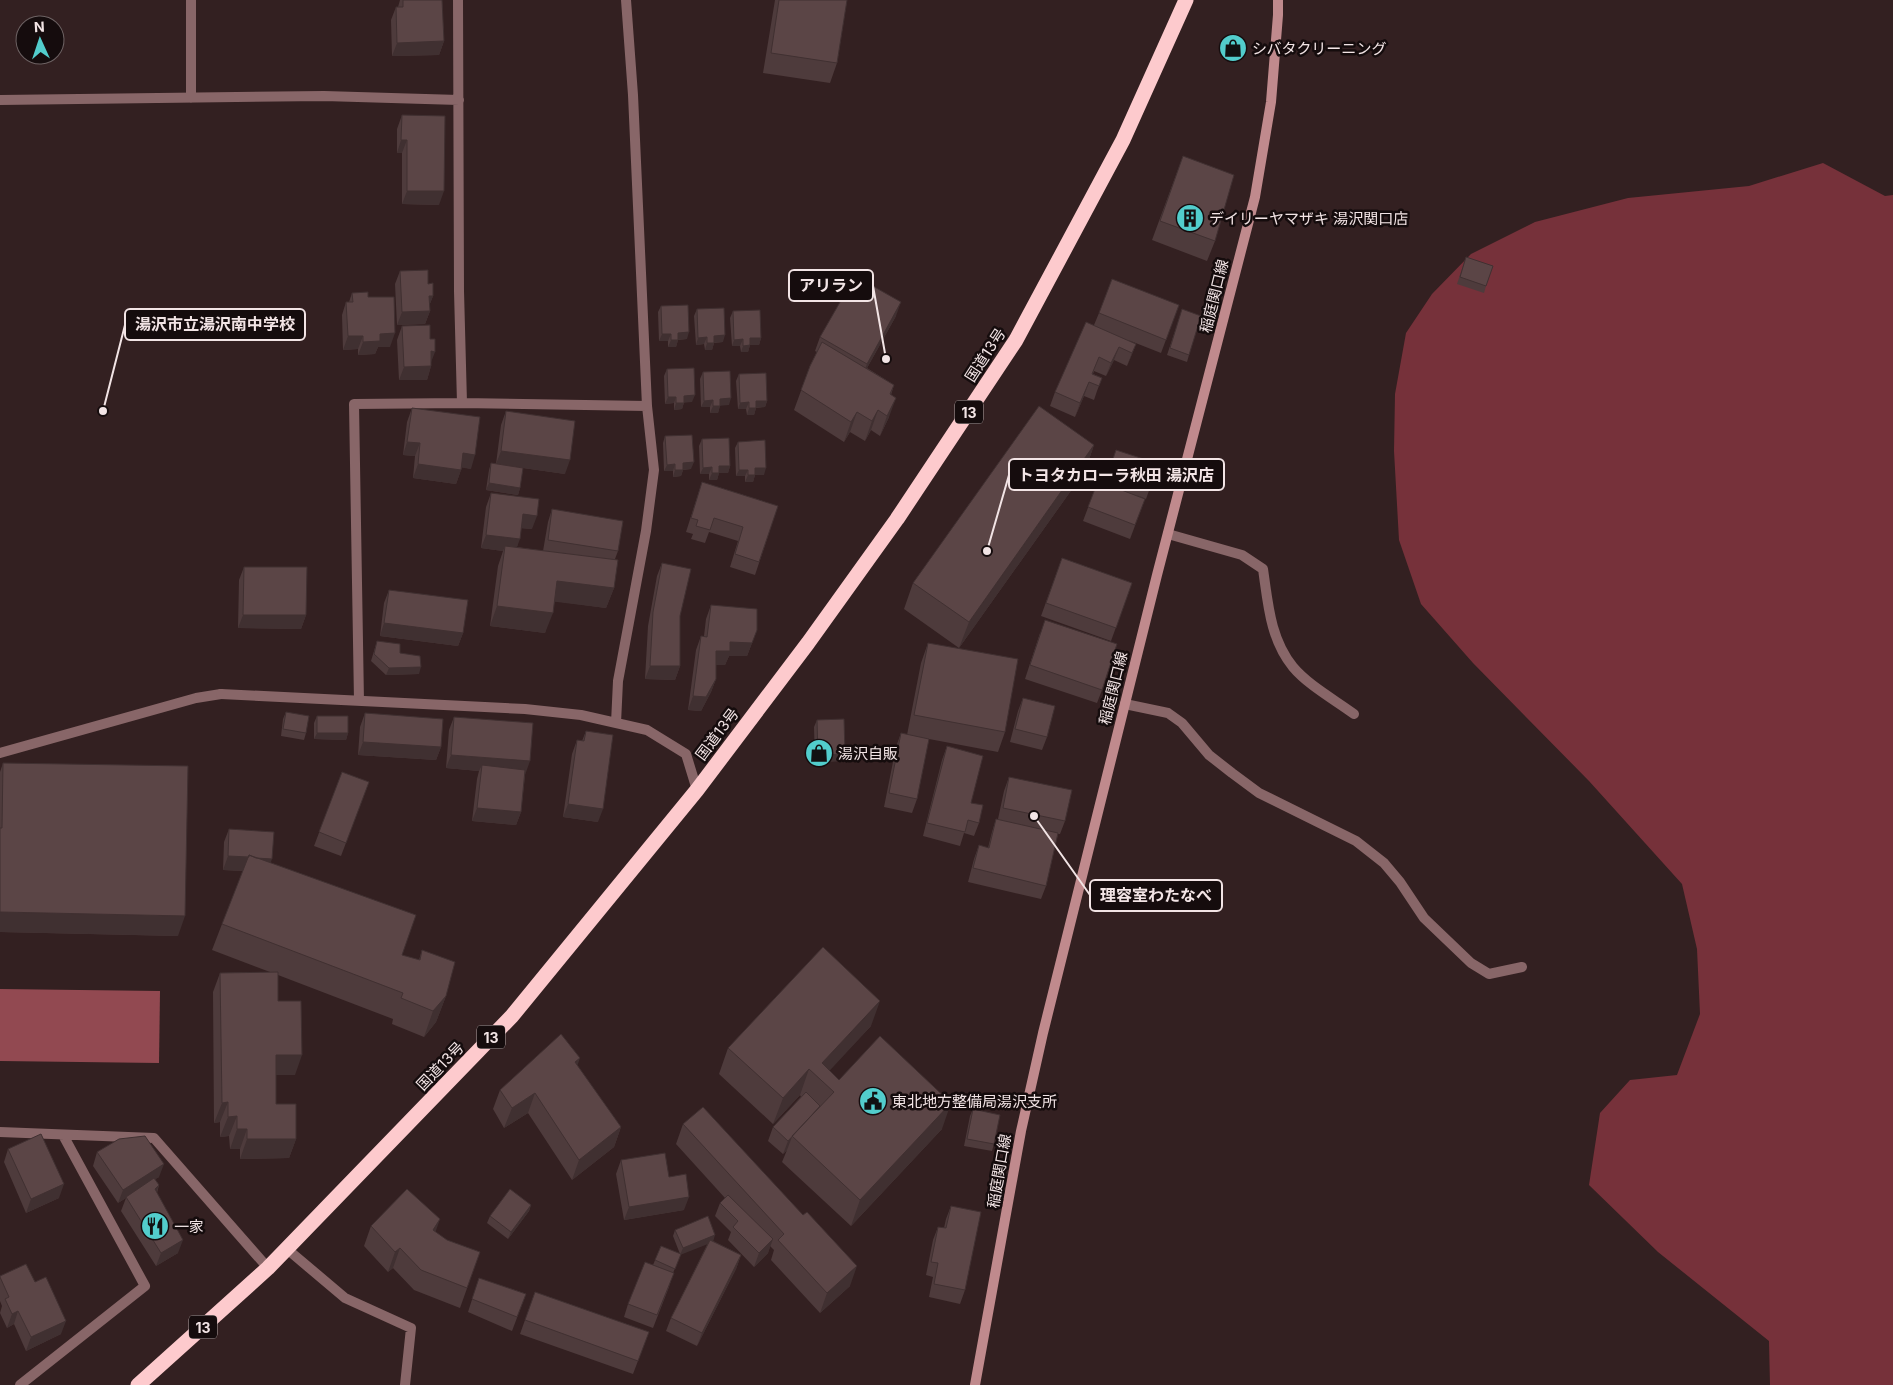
<svg xmlns="http://www.w3.org/2000/svg" width="1893" height="1385" font-family="Inter,'Noto Sans JP',sans-serif">
<style>
.forest{fill:#76313a}
.water{fill:#924951}
.lines{fill:none;stroke-linecap:round;stroke-linejoin:round}
.lane{stroke:#886668;stroke-width:10}
.street{stroke:#886668;stroke-width:10}
.secondary{stroke:#c08a8d;stroke-width:10}
.highway{stroke:#fdcacd;stroke-width:15}
.wall{fill:#4e3b3c}
.shaded-wall{fill:#403031}
.building{fill:#5b4546;stroke:#403031}
.labels{text-anchor:middle;dominant-baseline:central;stroke-width:5;stroke-linejoin:round;paint-order:stroke}
.shield{fill:#150c0d;stroke:#b0a3a4;stroke-width:1}
.shield-label{font-size:14px;font-weight:bold;fill:#f2e4e5}
.poi-label{font-size:15px;fill:#f2e4e5;stroke:#150c0d;text-anchor:start}
.street-label{font-size:15px;fill:#f2e4e5;stroke:#150c0d}
.leader{fill:none;stroke:#f2e4e5;stroke-width:2}
.callout-dot{fill:#f2e4e5;stroke:#150c0d;stroke-width:2}
.callout{fill:#150c0d;stroke:#f2e4e5;stroke-width:2}
.callout-label{font-size:16px;text-anchor:middle;font-weight:bold;fill:#f2e4e5}
</style>
<rect width="100%" height="100%" fill="#332021"/>
<path class="forest" d="M1823 163 1885 196 1893 195V1385H1770L1769 1341 1658 1252 1589 1185 1600 1113 1630 1080 1677 1075 1700 1014 1697 949 1682 884 1589 781 1473 663 1421 604 1399 540 1394 451 1395 394 1406 333 1432 294 1471 254 1535 222 1628 198 1749 186Z"/>
<path class="water" d="M0 989 160 991 159 1063 0 1061Z"/>
<g class="lines">
<path class="lane" d="M0 753 196 698 221 694"/>
<path class="street" d="M458 0 459 291 462 403
M191 98V0
M0 100 324 96 459 100
M1168 534 1242 555 1263 569C1268 603 1270 639 1293 667 1308 685 1335 700 1354 714
M221 694 525 709 581 715 647 730 686 754 697 790
M359 701 354 404 462 403 647 406
M1125 704 1168 713 1182 723 1209 755 1232 773 1259 793 1356 841 1384 863 1400 882 1424 918 1471 963 1489 974 1522 967
M616 723 618 681 646 531 654 470 647 406 633 95 626 0
M0 1132 154 1138 268 1268
M287 1249 345 1298 411 1328 405 1385
M20 1385 145 1286 63 1135"/>
<path class="secondary" d="M975 1385 1021 1131 1043 1033 1157 575 1255 197 1271 102 1278 15V0"/>
<path class="highway" d="M138 1385 268 1268 512 1016 697 790 808 643 897 519 1016 340 1123 140 1186 0"/>
</g>
<path class="wall" d="M400 0H442L444 41 439 55 392 56 391 20 396 7H398Z
M775 0H847L837 63 830 83 763 73Z
M402 115 439 205 402 204V153H397V129Z
M1183 156 1215 241 1207 261 1152 240Z
M1466 257 1486 286 1484 293 1457 284Z
M400 271 428 284 433 296 429 306 430 311 425 324 397 325 395 284Z
M352 293 368 297 390 347H378L375 354 358 355V349L343 350 342 315 346 302H349Z
M1179 305 1161 353 1128 340 1136 344 1127 366 1114 360 1106 376 1094 371 1093 374 1102 378 1097 391 1094 400 1084 396 1075 417 1050 406 1055 392 1094 325 1099 313Z
M661 306 687 339 678 340 676 347H668V341H659L658 312Z
M697 309 723 342 714 343 712 350H705L704 344 696 345 694 316Z
M733 311 761 338 759 345H750L748 352H741L740 346H732L730 318Z
M896 316 867 368 894 385 891 395 889 417 880 436 871 430 865 441 850 432 844 442 794 410 810 366 817 352 815 351 820 337Z
M1180 316 1189 355 1187 362 1167 355Z
M402 326 431 362V366L427 380H399L397 340Z
M667 369 692 402H684L682 409 674 410V403L665 404 664 376Z
M703 372 729 405H720L718 413H710V407H701L700 379Z
M739 374 767 401 765 407 756 408 754 415H747L746 409H738L736 381Z
M412 408 471 469 462 467 456 484 413 478 415 456 403 455 407 422Z
M506 411 565 474 523 468 520 488 518 495 486 490 489 470 491 463 496 464 501 425Z
M665 436 691 469 683 470 681 476 673 477V471H664L663 443Z
M702 439 730 466 728 473H719L717 480H709V474H700L699 446Z
M738 442 764 475H755L753 482H745V476H736L735 448Z
M1094 445 1085 471 959 648 904 609 913 583Z
M1116 450 1151 485 1146 499 1137 495 1145 499 1130 539 1083 521 1098 481 1105 483Z
M702 482 778 506 755 575 730 567 738 541 709 532 705 543 691 539 693 534 686 532Z
M491 493 532 529 521 528 517 547 543 551 548 522 552 509 618 551 615 559 614 588 606 608 554 601 545 633 490 626 498 566 503 551 481 548 486 507Z
M1062 558 1132 583 1111 641 1041 616Z
M662 563 680 616V666L675 680 645 679 648 626 657 576Z
M244 567 306 615 301 629 238 628 239 580Z
M389 590 463 633 458 646 380 636 384 603Z
M711 605 752 643 747 656H729L725 665H716V679L711 692 701 711 688 710 696 650 701 636H704L706 619Z
M1040 633 1102 690 1097 703 1025 679Z
M377 641 400 653 419 674 386 675 371 661Z
M928 643 1005 732 998 752 929 739 917 799 912 813 884 807 896 747 901 733 907 735 921 663Z
M1023 698 1047 737 1042 750 1010 742 1018 711Z
M286 712 306 733 304 740 281 736 283 719Z
M365 713 441 747 436 760 358 755 360 727Z
M317 716 348 733 346 740 314 739V723Z
M454 717 525 775 521 812 516 825 472 821 477 779 479 771 446 768 449 730Z
M817 720 845 754 843 761 815 762 814 727Z
M586 731 598 822 563 817 572 754 577 740 582 741Z
M947 746 979 823 974 836 964 833 960 846 923 836 942 760Z
M3 763 178 936 0 932V772Z
M342 772 369 782 341 856 314 846Z
M1009 777 1065 821 1060 834H1058L1046 886 1041 899 968 882 974 859 979 845 988 848 992 832 996 819H998L1004 791Z
M229 829 270 863 402 955 419 960 422 950 446 996 436 1022 424 1037 392 1024 393 1019 278 975V1001L295 1075H276V1104L296 1139 289 1158 240 1159V1149H230L229 1136 220 1137V1122L214 1123 213 992 220 973 270 972 212 950 222 924 243 871 223 870 224 842Z
M871 1026 829 1070 839 1080 942 1129 851 1226 782 1162 787 1150 783 1154 768 1141 773 1127 801 1097 800 1095 773 1124 719 1074 728 1048Z
M577 1066 621 1127 614 1147 572 1180 528 1113 504 1128 493 1109 500 1090Z
M973 1109 994 1144 992 1151 964 1146 970 1116Z
M683 1124 850 1286 820 1313 771 1260 774 1250 770 1246 768 1253 754 1267 728 1240 731 1232 715 1216 720 1203 725 1198 676 1144Z
M8 1149 59 1198 26 1213 4 1162Z
M97 1152 159 1177 155 1179 159 1185 157 1193 178 1253 156 1266 121 1211 126 1198 118 1203 93 1166Z
M621 1160 669 1177 684 1210 624 1220 616 1174Z
M531 1205 529 1211 508 1239 487 1223 490 1216Z
M951 1206 965 1290 960 1304 929 1297 933 1277 926 1275 933 1240 938 1227 944 1228 946 1219Z
M371 1226 435 1232 447 1240 480 1252 460 1308 414 1290 393 1268 388 1272 364 1246Z
M675 1230 713 1241 741 1255 736 1269 697 1346 666 1331 671 1318 708 1243 681 1254 673 1273 669 1287 653 1328 624 1317 628 1304 653 1265 661 1246 680 1254 673 1236Z
M0 1276 35 1282 61 1334 26 1351 14 1324 7 1328 0 1313 2 1306 0 1301Z
M479 1278 526 1294 512 1331 468 1312Z
M535 1292 649 1332 633 1374 520 1334Z"/>
<path class="shaded-wall" d="M444 41 439 55 392 56 397 43Z
M401 140H407L402 153H397Z
M407 191H444L439 205 402 204Z
M429 296H433L428 309Z
M901 302 896 316 862 377 867 364Z
M430 311 425 324 397 325 402 312Z
M689 332 687 339 675 340 678 333Z
M395 333 390 347H378L375 354 358 355 363 342 380 334Z
M662 334H671L668 341H659Z
M725 335 723 342 711 343 714 336Z
M348 336H363L358 349 343 350Z
M707 337 704 344 696 345 698 338Z
M750 338H761L759 345H748Z
M743 339 740 346H732L734 340Z
M671 340H678L676 347H668Z
M707 343H714L712 350H705Z
M1136 344 1131 357 1127 366 1132 353Z
M750 345 748 352H741L743 346Z
M1119 347 1114 360 1106 376 1111 363Z
M431 351 435 352 430 365Z
M431 366 427 380H399L404 367Z
M1089 382 1084 396 1075 417 1080 403Z
M695 395 692 402 681 403 684 396Z
M668 397H676L674 403 665 404Z
M731 398 729 405 717 406 720 399Z
M896 398 889 417 880 436 887 416Z
M713 400 710 407H701L704 401Z
M756 401H767L765 407 753 408Z
M749 402 746 409H738L740 403Z
M676 403H684L682 409 674 410Z
M713 406H720L718 413H710Z
M749 408H756L754 415H747Z
M878 410 871 430 865 441 872 421Z
M857 412 850 432 844 442 851 422Z
M407 442 420 443 415 456 403 455Z
M1094 445 1085 471 959 648 969 622Z
M501 451 570 460 565 474 496 464Z
M463 453 475 455 471 469 458 467Z
M694 462 691 469 680 470 683 463Z
M418 464 461 470 456 484 413 478Z
M675 464 673 471H664L667 465Z
M719 466H730L728 473H716Z
M712 467 709 474H700L703 468Z
M755 468H766L764 475H752Z
M675 470H683L681 476 673 477Z
M739 470H748L745 476H736Z
M712 473H719L717 480H709Z
M748 475H755L753 482H745Z
M489 483 520 488 518 495 486 490Z
M523 514 537 516 532 529 518 528Z
M486 535 520 539 515 552 505 546 503 551 481 548Z
M557 581 614 588 606 608 549 601Z
M497 606 553 613 545 633 490 626Z
M243 615H306L301 629 238 628Z
M384 623 463 633 458 646 380 636Z
M757 630 747 656H729L725 665H711L716 651 730 642Z
M650 666H680L675 680 645 679Z
M421 667 419 674 386 675 389 668Z
M716 679 711 692 701 711 688 710 693 696Z
M317 733H348L346 740 314 739Z
M363 742 441 747 436 760 358 755Z
M845 754 843 761 815 762 818 755Z
M451 755 530 761 525 775 481 771 482 765 479 771 446 768Z
M568 804 603 809 598 822 563 817Z
M477 808 521 812 516 825 472 821Z
M228 856 272 859 267 872 223 870Z
M0 912 185 916 178 936 0 932Z
M446 996 436 1022 424 1037 433 1011Z
M880 1001 871 1026 821 1080 822 1063Z
M276 1055H302L295 1075H269Z
M580 1058 573 1078 575 1062Z
M809 1069 800 1095 773 1124 783 1098Z
M535 1093 528 1113 504 1128 512 1108Z
M228 1102 220 1122 214 1123 222 1103Z
M951 1103 942 1129 851 1226 860 1200Z
M237 1116 229 1136 220 1137 228 1117Z
M621 1127 614 1147 572 1180 579 1160Z
M237 1129H247L240 1149H230Z
M792 1137 787 1150 783 1154 788 1141Z
M247 1139H296L289 1158 240 1159Z
M164 1164 159 1177 118 1203 123 1190Z
M64 1184 59 1198 26 1213 31 1199Z
M159 1185 154 1199 155 1189Z
M689 1197 684 1210 624 1220 629 1207Z
M531 1205 529 1211 508 1239 511 1232Z
M440 1219 433 1239V1230Z
M715 1235 713 1242 680 1255 683 1248Z
M773 1239 768 1253 754 1267 759 1253Z
M183 1240 178 1253 156 1266 161 1253Z
M400 1248 393 1268 388 1272 395 1252Z
M741 1255 736 1269 697 1346 702 1333Z
M857 1266 850 1286 820 1313 827 1293Z
M18 1311 14 1324 7 1328 12 1314Z
M66 1321 61 1334 26 1351 31 1337Z"/>
<path class="building" d="M403 0H442L444 41 397 43 396 7H403Z
M779 0H847L837 63 771 53Z
M402 115 445 116 444 191H407V140H401Z
M1183 156 1234 175 1215 241 1160 221Z
M1466 257 1493 266 1486 286 1460 277Z
M428 270V284L433 283V296H429L430 311 402 312 400 271Z
M855 276 901 302 867 364 820 337Z
M1112 279 1179 305 1166 340 1099 313Z
M368 292V297H394L395 333 380 334V341L363 342V336H348L346 302H353L352 293Z
M688 305 689 332 678 333V340H671V334H662L661 306Z
M724 308 725 335 714 336V343H707V337L698 338 697 309Z
M1182 309 1201 316 1189 355 1170 348Z
M760 310 761 338H750V345L743 346V339L734 340 733 311Z
M1086 322 1136 344 1132 353 1119 347 1111 363 1099 357 1092 374 1102 378 1099 386 1089 382 1080 403 1055 392Z
M430 325V339H435V352L431 351V366L404 367 402 326Z
M822 342 894 385 890 394 896 398 887 416 878 410 872 421 857 412 851 422 801 390 810 366Z
M694 368 695 395 684 396V403H676V397H668L667 369Z
M730 371 731 398 720 399V406H713V400L704 401 703 372Z
M766 373 767 401H756V408H749V402L740 403 739 374Z
M1039 406 1094 445 969 622 913 583Z
M412 408 480 417 475 455 463 453 461 470 418 464 420 443 407 442Z
M506 411 575 421 570 460 501 451Z
M692 435 694 462 683 463V470H675V464L667 465 665 436Z
M729 438 730 466H719V473H712V467L703 468 702 439Z
M765 440 766 468H755V475H748V470H739L738 442Z
M1116 450 1159 464 1151 485 1109 471Z
M491 463 523 468 520 488 489 483Z
M1098 481 1145 499 1135 525 1088 507Z
M702 482 778 506 759 562 735 554 743 527 714 518 710 530 696 526 698 520 691 518Z
M491 493 539 499 537 516 523 514 520 539 486 535Z
M552 509 623 521 618 551 548 540Z
M505 546 618 560 614 588 557 581 553 613 497 606Z
M1062 558 1132 583 1116 628 1046 603Z
M662 563 691 569 680 616V666H650L653 612Z
M244 567H307L306 615H243Z
M389 590 468 600 463 633 384 623Z
M711 605 757 609V630L752 643 730 642V651H716V679L706 697 693 696 701 636 707 637Z
M1045 620 1117 644 1102 690 1030 665Z
M377 641 400 644V653L420 656 421 667 389 668 374 654Z
M928 643 1018 659 1005 732 914 715Z
M1023 698 1055 706 1047 737 1015 729Z
M286 712 309 716 306 733 283 729Z
M365 713 443 719 441 747 363 742Z
M317 716H348V733H317Z
M454 717 533 723 530 761 451 755Z
M844 719 845 754 818 755 817 720Z
M586 731 613 735 603 809 568 804 577 740 584 741Z
M901 733 929 739 917 799 889 793Z
M947 746 983 756 971 803 983 805 979 823 968 820 965 832 927 823Z
M3 763 188 766 185 916 0 912V828H2Z
M482 765 525 770 521 812 477 808Z
M342 772 369 782 346 843 319 832Z
M1009 777 1072 790 1065 821 1003 808Z
M996 819 1058 833 1046 886 973 868 979 845 989 848Z
M229 829 274 832 272 859 256 858 249 855V857L228 856Z
M249 855 416 915 402 955 420 960 422 950 455 962 446 996 433 1011 401 998 403 993 222 924Z
M823 947 880 1001 822 1063 839 1080 880 1036 951 1103 860 1200 792 1136 834 1092 809 1069 783 1098 728 1048Z
M278 972V1001H301L302 1055H276V1104H296V1139H247V1129H237V1116L228 1117V1102L222 1103 220 973Z
M561 1034 580 1058 575 1062 621 1127 579 1160 535 1093 512 1108 500 1090Z
M806 1092 820 1106 788 1141 773 1127Z
M703 1107 803 1215 807 1212 857 1266 827 1293 778 1240 784 1234 683 1124Z
M973 1109 1000 1115 994 1144 967 1139Z
M41 1134 64 1184 31 1199 8 1149Z
M145 1136 164 1164 123 1190 97 1152 119 1139Z
M665 1153 669 1177 686 1174 689 1197 629 1207 621 1160Z
M154 1178 159 1185 155 1189 183 1240 161 1253 126 1197Z
M407 1189 440 1219 433 1230 447 1240 480 1252 467 1288 421 1270 400 1248 395 1252 371 1226Z
M510 1189 531 1205 511 1232 490 1216Z
M728 1195 773 1239 759 1253 733 1227 738 1221 720 1203Z
M951 1206 981 1212 965 1290 934 1284 938 1263 931 1262 938 1227 946 1228Z
M708 1216 715 1235 683 1248 675 1230Z
M710 1240 741 1255 702 1333 671 1318Z
M661 1246 681 1254 675 1269 655 1260Z
M645 1262 674 1273 657 1315 628 1304Z
M26 1264 35 1282 46 1277 66 1321 31 1337 18 1311 12 1314 5 1299 9 1297 0 1277V1276Z
M479 1278 526 1294 517 1317 472 1299Z
M535 1292 649 1332 638 1361 525 1320Z"/>
<defs>
<g id="shop-disc" transform="scale(1.4375)"><circle r="9.5" fill="#52cdcc" stroke="#150c0d"/><path d="M-5-2.5h2.3a2.7 3.5 0 0 1 5.4 0H5L5.5 6h-11ZM-1.5-2.5h3a1.5 2.3 0 0 0-3 0Z" fill="#111"/></g>
<g id="building-disc" transform="scale(1.4375)"><circle r="9.5" fill="#52cdcc" stroke="#150c0d"/><path d="M-4-6H4V6H1V3H-1V6H-4ZM-2.5-4.3h1.7v1.8h-1.7ZM.8-4.3h1.7v1.8H.8ZM-2.5-1h1.7V.8h-1.7ZM.8-1h1.7V.8H.8Z" fill="#111"/></g>
<g id="civic-disc" transform="scale(1.4375)"><circle r="9.5" fill="#52cdcc" stroke="#150c0d"/><path d="M-.6-6.5H3V-4.5H.6V-3L4-1V1h2V6H-6V1h2V-1L-.6-3ZM-1.2 2.5V6h2.4V2.5Z" fill="#111"/></g>
<g id="restaurant-disc" transform="scale(1.4375)"><circle r="9.5" fill="#52cdcc" stroke="#150c0d"/><path d="M-5-6h1v4h1v-4h1v4h1v-4h1v5L-1.5 .5V6h-2V.5L-5-1ZM5-6V6H3V1.5H1.5Q1.5-4 5-6Z" fill="#111"/></g>
</defs>
<g fill-rule="evenodd">
<use href="#shop-disc" x="1233" y="48"/>
<use href="#building-disc" x="1190" y="218"/>
<use href="#shop-disc" x="819" y="753"/>
<use href="#civic-disc" x="873" y="1101"/>
<use href="#restaurant-disc" x="155" y="1226"/>
</g>
<g class="labels">
<g class="shield">
<rect x="955" y="400.5" width="28" height="23" rx="4"/>
<rect x="477" y="1025.5" width="28" height="23" rx="4"/>
<rect x="189" y="1315.5" width="28" height="23" rx="4"/>
</g>
<g class="shield-label">
<text x="969" y="412">13</text>
<text x="491" y="1037">13</text>
<text x="203" y="1327">13</text>
</g>
<g class="poi-label">
<text x="1252" y="48">シバタクリーニング</text>
<text x="1209" y="218">デイリーヤマザキ 湯沢関口店</text>
<text x="838" y="753">湯沢自販</text>
<text x="892" y="1101">東北地方整備局湯沢支所</text>
<text x="174" y="1226">一家</text>
</g>
<g class="street-label">
<text transform="translate(1214 296) rotate(-76)">稲庭関口線</text>
<text transform="translate(985 355) rotate(-57)">国道13号</text>
<text transform="translate(1113 688) rotate(-76)">稲庭関口線</text>
<text transform="translate(717 734) rotate(-53)">国道13号</text>
<text transform="translate(440 1066) rotate(-46)">国道13号</text>
<text transform="translate(999 1171) rotate(-80)">稲庭関口線</text>
</g>
</g>
<path class="leader" d="M886 359L873 286M103 411L125 325M987 551L1009 475M1034 816L1090 895"/>
<g class="callout-dot">
<circle cx="886" cy="359" r="5"/>
<circle cx="103" cy="411" r="5"/>
<circle cx="987" cy="551" r="5"/>
<circle cx="1034" cy="816" r="5"/>
</g>
<g class="callout">
<rect x="789" y="270" width="84" height="31" rx="5"/>
<rect x="125" y="309" width="180" height="31" rx="5"/>
<rect x="1009" y="459" width="215" height="31" rx="5"/>
<rect x="1090" y="880" width="132" height="31" rx="5"/>
</g>
<g class="callout-label">
<text x="831" y="291">アリラン</text>
<text x="215" y="330">湯沢市立湯沢南中学校</text>
<text x="1116" y="481">トヨタカローラ秋田 湯沢店</text>
<text x="1156" y="901">理容室わたなべ</text>
</g>
<g transform="translate(40 40) rotate(357)"><circle r="24" fill="#150c0d" stroke="#6d6263"/>
<path d="M0-4L9 19L0 12L-9 19Z" fill="#52cdcc"/>
<text y="-8" font-size="14" font-weight="bold" text-anchor="middle" fill="#f2e4e5">N</text>
</g>
</svg>
